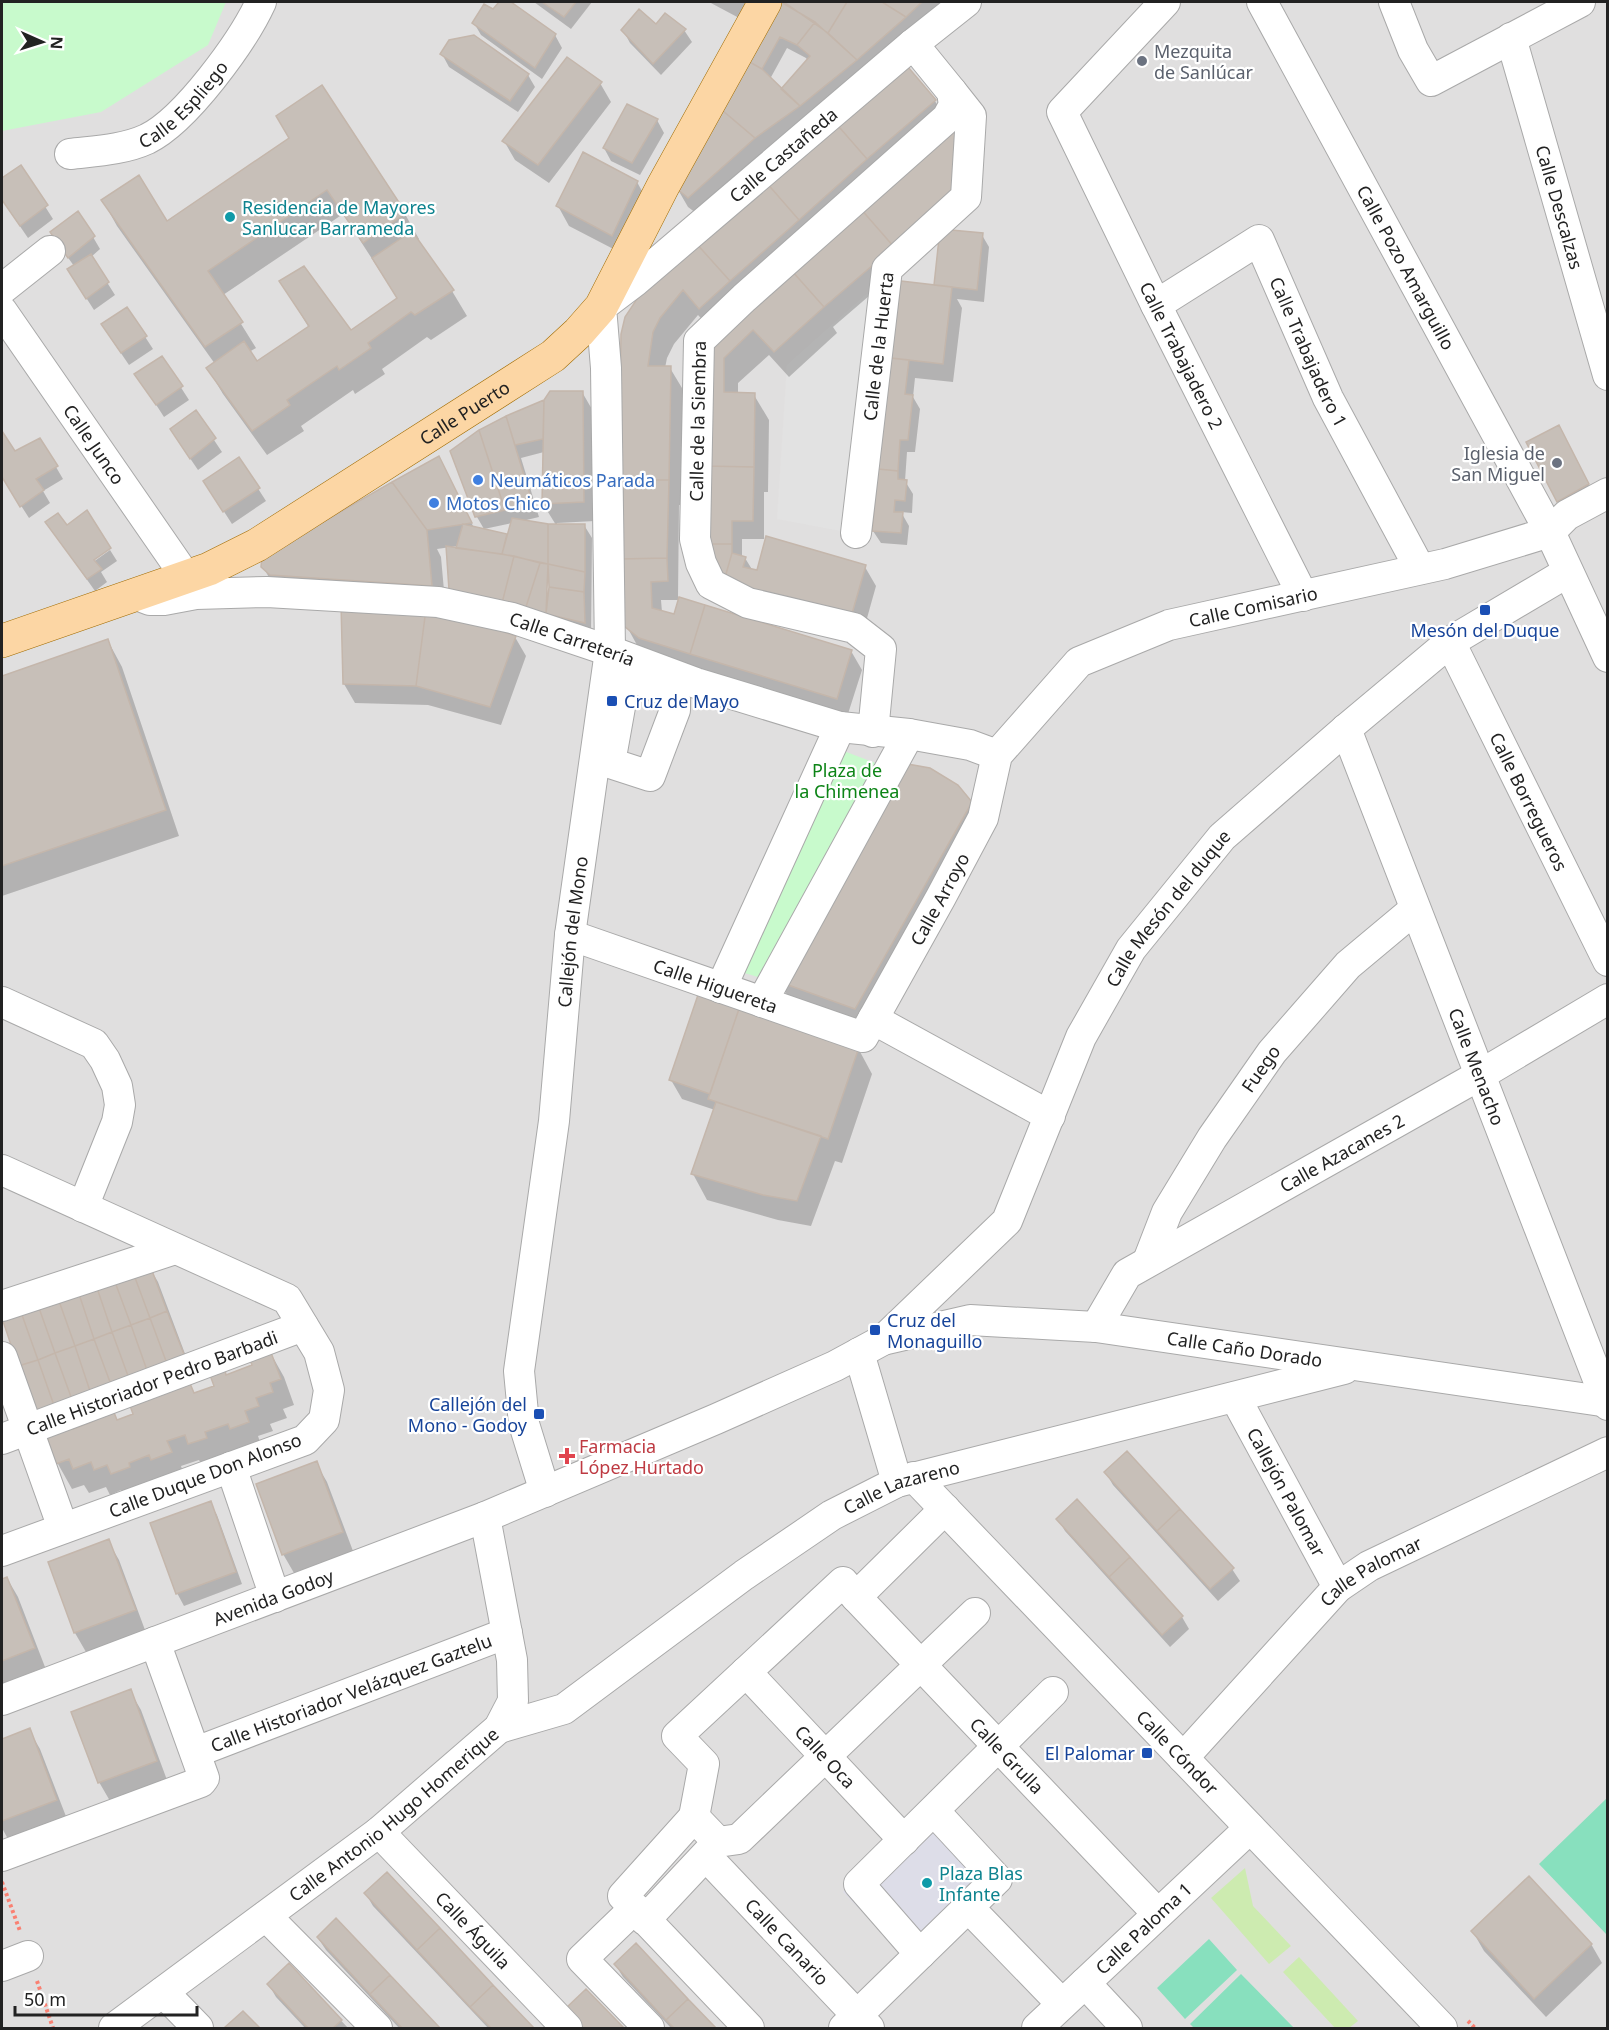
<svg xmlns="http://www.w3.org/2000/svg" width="1609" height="2030" font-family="'Noto Sans',sans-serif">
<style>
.residential{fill:#e0dfdf}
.grass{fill:#cdebb0}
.park{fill:#c8facc}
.pitch{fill:#88e0be}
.parking{fill:#e2e2e2}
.plaza{fill:#dddde8}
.shadow{fill:#0003;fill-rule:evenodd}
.building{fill:#c7bfb8;stroke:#c4b6ab;stroke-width:1.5}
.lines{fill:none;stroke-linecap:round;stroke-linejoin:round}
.minor-casing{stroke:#a9a9a9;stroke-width:32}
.major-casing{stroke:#a06b00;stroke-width:34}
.path{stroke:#fa8072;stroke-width:4;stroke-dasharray:3 3;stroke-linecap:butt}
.minor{stroke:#fff;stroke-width:30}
.major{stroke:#fcd6a4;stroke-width:33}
.worship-dot{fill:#6b7280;stroke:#fff;stroke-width:2}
.culture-dot{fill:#0f9aa8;stroke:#fff;stroke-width:2}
.shop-dot{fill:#3f7fe0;stroke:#fff;stroke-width:2}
.transit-dot{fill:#1a4fb4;stroke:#fff;stroke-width:2}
.health-dot{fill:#e0444e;stroke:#fff;stroke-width:2}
.labels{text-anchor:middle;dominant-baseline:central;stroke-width:4.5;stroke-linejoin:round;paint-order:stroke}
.worship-label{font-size:18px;fill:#5b616d;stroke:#fff;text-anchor:start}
.street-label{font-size:18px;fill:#222;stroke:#fff}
.culture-label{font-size:18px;fill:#0d838f;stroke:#fff;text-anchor:start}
.shop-label{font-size:18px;fill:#366cbe;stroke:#fff;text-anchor:start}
.transit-label{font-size:18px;fill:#164399;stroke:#fff;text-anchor:start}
.park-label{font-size:18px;fill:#0c8416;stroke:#fff}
.health-label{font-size:18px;fill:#be3a42;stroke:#fff;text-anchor:start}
</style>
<rect width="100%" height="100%" fill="#f2efe9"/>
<path class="residential" d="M2 2H1607V2028H2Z"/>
<path class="grass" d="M1245 1868 1253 1906 1291 1946 1269 1964 1211 1898Z
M1299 1957 1358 2021 1349 2028H1335L1283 1972Z"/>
<path class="park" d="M2 2H226L208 45 101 112 2 131Z
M833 747 886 767 758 977 741 972Z"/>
<path class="pitch" d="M1607 1798V1935L1539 1864Z
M1209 1939 1237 1970 1185 2019 1157 1988Z
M1241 1974 1294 2028H1194L1190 2024Z"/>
<path class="parking" d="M873 288 846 532 777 519 787 365Z"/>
<path class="plaza" d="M937 1799 1010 1874 916 1966 843 1892Z"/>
<path class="shadow" d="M501 2H509L555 35 562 48 542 79 481 35 474 23 493 11Z
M534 2H592L571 29Z
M709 2H766L756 27Z
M783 2H943L700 216 688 207 677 188ZM787 48 806 58 808 61 781 91 770 79Z
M657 26 684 30 692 42 661 75 630 43 623 30Z
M442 54 528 75 535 87 518 112 449 67Z
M600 83 611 102 549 183 515 160 504 141Z
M321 87 405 214 419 239 417 241 452 291 467 316 431 340 427 337 382 369 385 374 355 394 353 390 301 426 304 431 267 455 223 394 208 369 215 364 117 226 103 201 166 223 291 138ZM343 214 398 299 350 332 281 281 309 328 256 363 249 352 256 348 223 295Z
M935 101 946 120 715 333 698 315 674 344 667 358 665 368H670L685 393 683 505H679L678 598 851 651 862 670 847 717 652 657 637 645 626 625 622 334ZM661 600H680L675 616 662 612Z
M657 120 664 133 640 175 611 161 604 148Z
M20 167 53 219 28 238 2 200V180Z
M637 182 648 202 623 254 569 226 558 206Z
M945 231 982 235 989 247 984 302 957 299 962 308 953 382 915 378 913 397 920 409 915 452H907L905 481 913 494 912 513 901 512 909 526 907 545 881 543 873 531 893 357 935 287 941 234 833 327 837 333 789 377 769 355 738 383V394L754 395 769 420 768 492H764V539H742V557L745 558 753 571 865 567 876 586 862 636 737 600 708 351 793 272Z
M93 237 100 249 91 257 115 295 94 310 76 282 74 266 59 245Z
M127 309 153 349 129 365 110 337Z
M162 358 189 400 164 417 144 386Z
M582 392 593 411 595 521 557 523V525H584L592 538 591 634 514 616 458 546 437 549 441 557 446 613 515 637 526 656 501 725 428 705 355 703 344 684 343 604 278 593 263 567 439 458 474 528 508 536 512 523 484 529 477 517 451 451 480 432 543 402 545 407ZM544 452 543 504 556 525 522 521 539 517 521 458ZM547 566H548L551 587 549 604 545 603Z
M196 413 222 452 198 470 179 442Z
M2 433 14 453 56 467 63 479 43 491 50 503 29 518 2 476Z
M1565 439 1595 497 1565 513 1558 501Z
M239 459 266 501 232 524 212 493Z
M47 523 89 565 110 550 117 561 101 572 107 582 95 591Z
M108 641 122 667 179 836 2 896V677Z
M970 803 985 828 870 1034 794 1007 779 981Z
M858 1048 872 1074 842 1163 835 1161 811 1226 778 1220 707 1200 693 1174 715 1110 682 1099 671 1080Z
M151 1270 158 1282 193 1375 38 1417Z
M270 1352 284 1377 294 1405 283 1409 287 1418 270 1424 273 1431 258 1436 262 1448 204 1469 199 1460 181 1466 185 1478 127 1499 121 1490 110 1495 106 1487 89 1493 84 1485 72 1489 58 1464 47 1433 74 1431 118 1421 135 1415 189 1383 195 1394 216 1387 226 1376 254 1366Z
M316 1463 327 1482 353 1551 294 1573 283 1554Z
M1106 1473 1232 1569 1240 1581 1218 1601 1113 1485Z
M210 1503 217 1515 242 1584 184 1606 177 1593Z
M1058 1519 1182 1617 1189 1629 1170 1647 1065 1531Z
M108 1541 119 1560 145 1630 86 1652 75 1633 50 1563Z
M7 1578 18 1597 45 1667 2 1684V1581Z
M130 1691 141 1710 167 1780 110 1801 99 1782Z
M29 1730 40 1749 67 1819 9 1841 2 1828V1741Z
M387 1874 532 2028H488L373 1906 366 1894Z
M336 1920 438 2028H399L326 1950 318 1938Z
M1473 1932 1591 1944 1602 1963 1546 2017 1484 1951Z
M636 1945 714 2028H671L623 1977 615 1964Z
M289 1965 348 2028H305L276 1997 269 1985Z
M586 1991 622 2028H581Z"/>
<path class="building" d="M499 2H511L556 34 535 68 472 23 484 4 493 9Z
M542 2H576L564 17Z
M781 2 815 22 797 45 780 37 762 69 748 61Z
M784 2H847L828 33Z
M847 2H882L906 17 857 60 828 33Z
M882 2H922L906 17Z
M639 9 656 24 665 13 686 29 653 64 621 30Z
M815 22 857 60 800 106 781 89 810 56 797 45Z
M474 35 529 74 510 101 440 54 449 40Z
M567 57 602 82 538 165 502 141Z
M902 60 936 100 867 159 833 120Z
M748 61 762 69 800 106 755 138 722 110Z
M322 85 406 213 363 243 327 190 208 271 243 322 205 347 101 200 139 175 167 221 289 138 276 116Z
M627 104 658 119 632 163 603 148Z
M722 110 755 138 688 198 675 187Z
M833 120 867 159 799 220 765 181Z
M958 121 955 194 894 247 860 208Z
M583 152 638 181 612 236 556 206Z
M21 165 48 205 20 226 2 200V178Z
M765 181 799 220 730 281 695 242Z
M860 208 894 247 824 307 792 271Z
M78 211 95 236 68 258 50 232Z
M940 229 983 233 977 290 934 285Z
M412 231 454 290 415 315 411 312 368 343 371 348 339 370 337 366 287 400 290 405 252 431 206 368 244 341 257 361 309 326 279 281 304 266 351 330 397 298 372 258Z
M695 242 730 281 699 309 683 290 660 318 653 332 648 366H671L669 480H619L621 334 625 317 643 290Z
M91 254 109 282 86 299 67 269Z
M792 271 824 307 774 352 753 330 724 358V392L755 393 754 467 704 466 707 350Z
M901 281 952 287 943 364 891 358Z
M127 307 147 336 121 353 101 324Z
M162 356 183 386 156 405 134 374Z
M891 358 909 360 905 394 913 395 908 440H900L898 471 878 469Z
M550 391H583L584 502 542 504 544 400Z
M544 400 543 439 515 445 506 416Z
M196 410 216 438 190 459 170 429Z
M506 416 533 505 505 510 479 430Z
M1559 425 1589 484 1557 502 1526 442Z
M479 430 505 510 475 517 450 451Z
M2 431 15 451 40 438 58 466 36 479 44 490 20 507 2 477Z
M439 456 472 523 427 530 392 482Z
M239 457 260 488 223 512 203 481Z
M704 466 754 467 753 521H732V544H704Z
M878 469 898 471V479L907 480 905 501 895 500 894 512H903L901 533 872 531Z
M619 480H669L667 558 619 559Z
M392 482 427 530 432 586 270 575 261 567 262 557Z
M87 510 111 548 94 560 102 569 87 579 45 522 58 513 67 525Z
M512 518 548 524V564L502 554Z
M463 524 507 534 502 554 456 548Z
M548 524H585V572L548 564Z
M766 536 866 565 851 617 724 581 732 553 746 557 743 567 757 570Z
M704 544H732V553L724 581Z
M446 546 514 556 502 603 449 590Z
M514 556 540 563 525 610 502 603Z
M667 558 668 581 651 582 652 608 674 614 679 597 705 605 690 654 639 638 624 626 619 559Z
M540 563 548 564 546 614 525 610Z
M548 564 585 572 584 592 549 587Z
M549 587 584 592 585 623 546 614Z
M341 604 426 609 416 686 343 684Z
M705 605 852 650 837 699 690 654Z
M426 609H439L516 636 490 707 416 686Z
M108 639 166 810 2 866V676Z
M902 763 930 768 958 785 972 802 855 1009 777 981Z
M699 992 740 1006 710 1094 669 1080Z
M740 1006 859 1047 828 1139 708 1099Z
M716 1102 821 1136 797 1201 763 1195 691 1174Z
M151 1268 167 1311 150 1318 134 1275Z
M134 1275 150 1318 131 1325 115 1282Z
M115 1282 131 1325 112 1332 97 1288Z
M97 1288 112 1332 94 1339 79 1294Z
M79 1294 94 1339 75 1346 59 1301Z
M59 1301 75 1346 55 1353 39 1308Z
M39 1308 55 1353 38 1360 22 1315Z
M167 1311 187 1362 169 1369 150 1318Z
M22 1315 38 1360 18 1366 3 1321Z
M150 1318 169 1369 149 1376 131 1325Z
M131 1325 149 1376 131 1384 112 1332Z
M112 1332 131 1384 113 1390 94 1339Z
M94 1339 113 1390 92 1397 75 1346Z
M75 1346 92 1397 74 1405 55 1353Z
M270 1350 281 1379 270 1383 273 1392 256 1398 259 1406 245 1411 249 1422 230 1429 228 1424 205 1432 207 1438 188 1444 185 1435 167 1441 172 1452 151 1460 149 1455 129 1463 130 1467 111 1474 107 1465 94 1470 91 1462 73 1469 69 1459 56 1464 45 1432 71 1422 73 1429 94 1421 93 1417 113 1410 117 1420 133 1414 129 1403 189 1381 194 1393 214 1386 210 1375 225 1370 226 1375 252 1365 249 1357Z
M55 1353 74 1405 56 1411 38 1360Z
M38 1360 56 1411 37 1418 18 1366Z
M1127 1451 1180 1509 1157 1531 1104 1472Z
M317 1461 343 1532 282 1555 256 1484Z
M1077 1499 1130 1557 1109 1577 1056 1519Z
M211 1501 236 1572 176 1594 150 1523Z
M1180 1509 1234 1568 1210 1589 1157 1531Z
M109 1539 136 1610 74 1633 48 1562Z
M1130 1557 1183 1616 1162 1635 1109 1577Z
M7 1577 35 1648 2 1661V1579Z
M131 1689 157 1761 98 1783 71 1712Z
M30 1728 57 1800 2 1821V1739Z
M387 1872 440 1928 417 1950 364 1893Z
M1529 1876 1592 1944 1534 1999 1471 1931Z
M336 1918 390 1975 370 1994 317 1937Z
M440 1928 493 1985 470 2007 417 1950Z
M636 1943 688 1999 666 2020 614 1964Z
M289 1963 342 2020 333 2028H308L267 1984Z
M390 1975 440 2028H402L370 1994Z
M493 1985 534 2028H491L470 2007Z
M586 1989 624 2028H583L565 2009Z
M688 1999 716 2028H674L666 2020Z
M243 2011 260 2028H224Z"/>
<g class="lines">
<g class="minor-casing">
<g id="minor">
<path id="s1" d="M1165 2 1062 112 1156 305 1303 596"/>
<path id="s2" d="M1262 2 1550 532 1608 657"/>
<path d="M1394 2 1413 50 1431 81 1580 2"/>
<path id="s3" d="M1511 38 1608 375"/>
<path id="s4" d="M70 154C95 151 123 150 147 139 186 120 243 41 261 2"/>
<path d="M2 289 50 251"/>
<path id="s5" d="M1156 305 1259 240 1328 398 1420 569"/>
<path id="s6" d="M2 311 186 577"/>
<path id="s7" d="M856 533 887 269 966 197 971 116 952 92"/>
<path id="s8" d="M137 595 150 600H164L196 594 267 592 438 602 512 618 610 651 696 683 840 727 909 734 970 745 997 755"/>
<path id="s9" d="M1450 642 1608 961"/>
<path d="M634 678 673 693 675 699V710L650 776 610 763 625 679Z"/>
<path id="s10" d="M1346 729 1608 1405"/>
<path id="s11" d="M873 732 881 649 854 628 748 603 711 584 701 563 695 539 699 341 744 298 947 118 954 105 952 92 913 44"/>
<path id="s12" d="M570 935 863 1037 941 897 983 818 997 755 1079 662 1169 625 1445 564 1550 532 1567 515 1608 493"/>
<path d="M721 988 840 727"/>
<path d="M2 1002 94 1044 105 1060 117 1086 120 1105 117 1122 83 1207"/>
<path d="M762 1002 909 734"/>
<path d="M873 1019 1050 1116"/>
<path d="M2 1170 287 1299 319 1352 329 1390 324 1420 305 1440 2 1551"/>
<path id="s13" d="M1148 1261 1167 1212 1212 1138 1272 1052 1348 965 1415 909"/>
<path d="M2 1306 175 1249"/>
<path id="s14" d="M1096 1327 1127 1274 1480 1075 1608 999"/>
<path id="s15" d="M883 1340 1007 1221 1081 1037 1131 949 1222 837 1346 729 1450 642 1568 572"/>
<path d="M859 1353 897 1482"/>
<path d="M2 1357 63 1528"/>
<path id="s16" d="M1235 1397 1338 1587"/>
<path id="s17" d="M2 1439 303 1326"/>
<path d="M231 1467 275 1597"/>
<path id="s18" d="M914 1477 1442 2028"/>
<path id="s19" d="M545 1492 524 1424 519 1371 554 1121 570 935 610 651 606 368 601 307 634 282 913 44 966 2"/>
<path id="s20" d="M856 1597 1158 1914"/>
<path id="s21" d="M746 1672 904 1840"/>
<path id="s22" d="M2 1700 485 1517 716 1419 835 1366 883 1340 970 1320 1096 1327 1608 1402"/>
<path id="s23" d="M499 1728 564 1709 744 1575 832 1515 897 1482 1344 1369"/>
<path id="s24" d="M196 1752 507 1633"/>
<path id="s25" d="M1183 1758 1338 1587 1369 1566 1608 1452"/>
<path d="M934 1811 997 1879 920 1954 859 1884 1053 1692"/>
<path d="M694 1817 704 1764 677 1736 843 1582 856 1597 945 1509"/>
<path id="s26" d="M379 1832 567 2028"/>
<path d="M718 1842 739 1839 975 1613"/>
<path d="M2 1856 201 1782 204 1778 155 1642"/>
<path id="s27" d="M706 1856 869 2028"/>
<path d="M968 1907 1062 2004"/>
<path d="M635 1908 582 1959 649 2028"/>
<path d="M266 1916 377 2028"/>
<path d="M645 1920 718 1842 694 1817 623 1896 749 2028"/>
<path d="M2 1966 28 1956"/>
<path d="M1085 1983 1127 2028"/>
<path d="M163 1992 198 2028"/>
<path id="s28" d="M114 2028 379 1832 499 1728 513 1701 512 1660 485 1517"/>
<path d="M844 2028 920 1954"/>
<path id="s29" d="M1037 2028 1250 1828"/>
</g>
</g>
<g class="major-casing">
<g id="major">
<path id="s30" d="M2 641 209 569 257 545 553 356 579 332 601 307 663 186 765 2"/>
</g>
</g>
<path class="path" d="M2 1882 20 1931
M37 1981 53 2028
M1468 2021 1475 2028"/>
<use href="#minor" class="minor"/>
<use href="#major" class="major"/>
</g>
<g class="worship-dot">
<circle cx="1142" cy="61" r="6"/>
<circle cx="1557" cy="463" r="6"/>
</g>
<g class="culture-dot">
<circle cx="230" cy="217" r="6"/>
<circle cx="927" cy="1883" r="6"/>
</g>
<g class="shop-dot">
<circle cx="478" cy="480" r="6"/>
<circle cx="434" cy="503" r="6"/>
</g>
<g class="transit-dot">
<rect x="1479" y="604" width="12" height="12" rx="3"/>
<rect x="606" y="695" width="12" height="12" rx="3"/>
<rect x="869" y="1324" width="12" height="12" rx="3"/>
<rect x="533" y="1408" width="12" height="12" rx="3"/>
<rect x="1141" y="1747" width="12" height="12" rx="3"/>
</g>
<path class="health-dot" d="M564 1447h6v6h6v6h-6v6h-6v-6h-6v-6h6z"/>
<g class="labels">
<g class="worship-label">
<text x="1154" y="51">Mezquita<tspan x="1154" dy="21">de Sanlúcar</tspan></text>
<text x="1545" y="453" text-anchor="end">Iglesia de<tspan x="1545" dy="21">San Miguel</tspan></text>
</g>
<g class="street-label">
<text stroke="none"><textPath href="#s4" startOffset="129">Calle Espliego</textPath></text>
<text stroke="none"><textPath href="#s19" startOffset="1432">Calle Castañeda</textPath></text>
<text stroke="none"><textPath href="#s3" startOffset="176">Calle Descalzas</textPath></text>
<text stroke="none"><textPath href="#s2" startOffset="302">Calle Pozo Amarguillo</textPath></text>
<text stroke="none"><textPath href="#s7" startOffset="188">Calle de la Huerta</textPath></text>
<text stroke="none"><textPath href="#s5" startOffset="244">Calle Trabajadero 1</textPath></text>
<text stroke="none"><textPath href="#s1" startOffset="422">Calle Trabajadero 2</textPath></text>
<text stroke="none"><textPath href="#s30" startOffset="519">Calle Puerto</textPath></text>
<text stroke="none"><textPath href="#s11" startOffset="434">Calle de la Siembra</textPath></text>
<text stroke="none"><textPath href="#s6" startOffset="162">Calle Junco</textPath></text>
<text stroke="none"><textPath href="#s12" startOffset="932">Calle Comisario</textPath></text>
<text stroke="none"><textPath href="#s8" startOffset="442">Calle Carretería</textPath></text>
<text stroke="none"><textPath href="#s9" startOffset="178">Calle Borregueros</textPath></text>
<text stroke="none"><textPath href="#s12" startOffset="468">Calle Arroyo</textPath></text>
<text stroke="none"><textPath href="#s15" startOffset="526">Calle Mesón del duque</textPath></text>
<text stroke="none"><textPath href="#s19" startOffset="567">Callejón del Mono</textPath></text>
<text stroke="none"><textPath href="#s12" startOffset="154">Calle Higuereta</textPath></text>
<text stroke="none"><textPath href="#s10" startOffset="362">Calle Menacho</textPath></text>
<text stroke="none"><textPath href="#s13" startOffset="224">Fuego</textPath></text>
<text stroke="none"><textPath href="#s14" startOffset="308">Calle Azacanes 2</textPath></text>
<text stroke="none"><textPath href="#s22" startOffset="1318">Calle Caño Dorado</textPath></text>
<text stroke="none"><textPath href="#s17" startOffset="160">Calle Historiador Pedro Barbadi</textPath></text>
<text transform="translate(205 1475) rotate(-21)">Calle Duque Don Alonso</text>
<text stroke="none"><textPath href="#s23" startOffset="474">Calle Lazareno</textPath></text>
<text stroke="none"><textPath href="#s16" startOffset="108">Callejón Palomar</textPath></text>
<text stroke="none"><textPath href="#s25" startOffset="267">Calle Palomar</textPath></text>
<text stroke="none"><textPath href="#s22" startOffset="290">Avenida Godoy</textPath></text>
<text stroke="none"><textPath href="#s24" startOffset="166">Calle Historiador Velázquez Gaztelu</textPath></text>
<text stroke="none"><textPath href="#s18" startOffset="381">Calle Cóndor</textPath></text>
<text stroke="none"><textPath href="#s21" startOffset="116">Calle Oca</textPath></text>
<text stroke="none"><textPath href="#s20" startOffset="219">Calle Grulla</textPath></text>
<text stroke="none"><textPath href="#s28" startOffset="352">Calle Antonio Hugo Homerique</textPath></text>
<text stroke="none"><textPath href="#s29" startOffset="146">Calle Paloma 1</textPath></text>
<text stroke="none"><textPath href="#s26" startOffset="136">Calle Águila</textPath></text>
<text stroke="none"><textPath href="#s27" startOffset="118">Calle Canario</textPath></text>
</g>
<g class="culture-label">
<text x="242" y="207">Residencia de Mayores<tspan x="242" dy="21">Sanlucar Barrameda</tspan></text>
<text x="939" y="1873">Plaza Blas<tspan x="939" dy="21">Infante</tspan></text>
</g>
<g class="shop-label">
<text x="490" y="480">Neumáticos Parada</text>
<text x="446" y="503">Motos Chico</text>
</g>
<g class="transit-label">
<text x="1485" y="630" text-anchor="middle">Mesón del Duque</text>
<text x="624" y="701">Cruz de Mayo</text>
<text x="887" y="1320">Cruz del<tspan x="887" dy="21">Monaguillo</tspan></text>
<text x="527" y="1404" text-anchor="end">Callejón del<tspan x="527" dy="21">Mono - Godoy</tspan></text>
<text x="1135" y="1753" text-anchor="end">El Palomar</text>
</g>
<g class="park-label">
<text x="847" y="770">Plaza de<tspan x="847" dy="21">la Chimenea</tspan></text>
</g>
<g class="health-label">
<text x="579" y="1446">Farmacia<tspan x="579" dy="21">López Hurtado</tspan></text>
</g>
</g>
<rect width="1609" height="2030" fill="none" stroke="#222222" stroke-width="6"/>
<g transform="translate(42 42) rotate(93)" stroke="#ffffff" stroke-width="4.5" paint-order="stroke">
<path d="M0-4.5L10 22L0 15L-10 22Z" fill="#222222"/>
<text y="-9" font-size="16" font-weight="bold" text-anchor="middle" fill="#222222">N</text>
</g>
<path d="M15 2006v9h182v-9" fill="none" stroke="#222222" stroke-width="3"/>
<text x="24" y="2006" font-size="18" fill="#222222" stroke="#ffffff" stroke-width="4.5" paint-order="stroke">50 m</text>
</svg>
